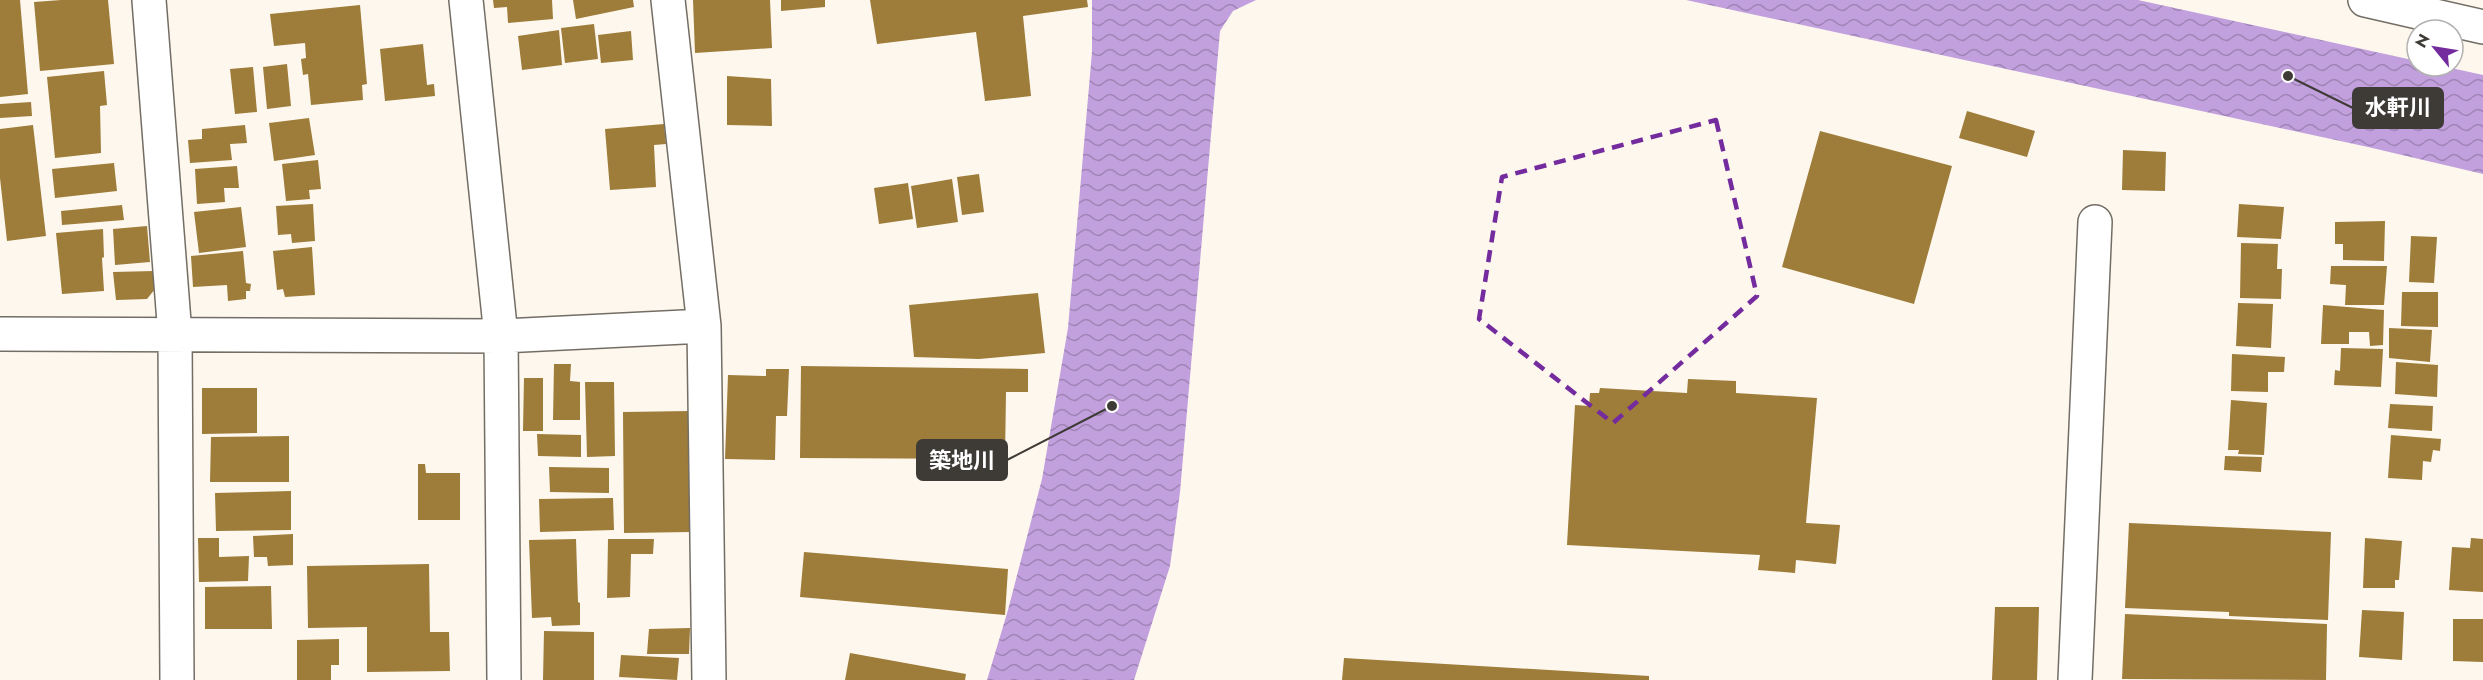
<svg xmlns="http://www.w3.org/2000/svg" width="2483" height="680" font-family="Jost,'Noto Sans JP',sans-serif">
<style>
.water{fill:url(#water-waves)}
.building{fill:#9e7c39}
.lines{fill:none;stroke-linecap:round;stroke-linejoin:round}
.minor-casing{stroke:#736e65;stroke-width:36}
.minor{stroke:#fff;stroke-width:33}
.marked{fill:none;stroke:#732b9e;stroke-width:4.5;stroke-dasharray:12 8;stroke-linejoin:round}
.leader{fill:none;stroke:#3e3b37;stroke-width:2}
.callout-dot{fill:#3e3b37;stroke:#fff;stroke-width:2}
.callout{fill:#3e3b37;stroke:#3e3b37;stroke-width:2}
.callout-label{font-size:22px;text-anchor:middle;font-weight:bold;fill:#fff}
</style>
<defs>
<pattern id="water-waves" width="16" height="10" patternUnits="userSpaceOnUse" patternTransform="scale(1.5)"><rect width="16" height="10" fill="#c2a0de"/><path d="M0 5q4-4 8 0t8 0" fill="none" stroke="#9f84b5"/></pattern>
</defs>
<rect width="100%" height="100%" fill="#fdf7ed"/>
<path class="water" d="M1092 0H1256L1233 11 1220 31 1180 492 1170 566 1134 680H987L1008 610 1042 479 1068 328 1092 52Z
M1686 0H2138L2417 61V66H2442L2483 75V174L2368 147Z"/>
<path class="building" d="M0 0H20L28 94 0 97Z
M61 0H108L114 64 40 71 34 2Z
M493 0H552L553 19 508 23 507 7 494 8Z
M573 0H633L634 7 576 19Z
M693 0H770L772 48 695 53Z
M781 0H825V7L781 11Z
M870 0H1087L1088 7 1023 16 1031 96 985 101 976 32 877 44Z
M360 5 367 84 362 85 363 100 311 105 308 74 303 75 301 59 306 58 305 43 274 46 270 14Z
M594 24 598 59 565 63 561 28Z
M559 30 562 65 522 70 518 36Z
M631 31 633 60 601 63 598 35Z
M423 44 427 85 434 84 435 96 385 101 380 49Z
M287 64 291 106 267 109 263 67Z
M253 67 257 112 235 114 230 69Z
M104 71 107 105 100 106 101 153 55 158 47 77Z
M727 76 771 79 772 126 727 125Z
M31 102 32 116 0 118V104Z
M1967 111 2035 131 2027 157 1959 138Z
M309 118 315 155 274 161 269 123Z
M664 124 666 144 654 145 656 187 610 190 605 129Z
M33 125 46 236 7 241 0 178V129Z
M245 125 247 143 230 144 232 160 190 163 188 140 202 139V129Z
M1820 131 1952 166 1914 304 1782 267Z
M2123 150 2166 152 2165 191 2122 190Z
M318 160 321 189 309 190 310 199 286 201 282 164Z
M114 163 117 191 55 198 52 169Z
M237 166 239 188H224L225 202 197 204 195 169Z
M979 174 984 212 962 215 957 177Z
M952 179 958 222 917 228 911 186Z
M908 183 913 219 879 224 874 188Z
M313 204 315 241 292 243 291 234 278 235 276 206Z
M2239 204 2284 207 2281 239 2237 237Z
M122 205 124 220 62 225 61 211Z
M241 207 246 247 199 253 194 212Z
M2385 221 2384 261 2343 260V244H2335V222Z
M147 226 150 262 115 265 113 229Z
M103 229 104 257 102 258 104 291 62 294 56 233Z
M2411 236 2437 237 2434 283 2409 282Z
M2241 243 2278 244 2277 269H2282L2281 299 2240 298Z
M312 247 315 295 285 297 283 289 277 290 273 251Z
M243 251 246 283 251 284 250 291H246V299L228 301 227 285 193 287 191 256Z
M2331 266H2387L2384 305H2345L2346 285 2330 284Z
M154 271 155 289 147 299 116 300 113 272Z
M2402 292H2438V327L2401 326Z
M1038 293 1045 353 979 359 914 357 909 305Z
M2238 303 2273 304 2271 348 2236 346Z
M2323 305 2384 310 2383 345 2370 346 2369 332H2349V344H2321Z
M2389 328 2432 330 2430 362 2389 358Z
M2341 348 2383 349 2381 387 2334 385 2335 370 2340 371Z
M2232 354 2285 357 2284 372H2268V392L2231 391Z
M2396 362 2438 365 2437 397 2395 394Z
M554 364H571L570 381 580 382V420H553Z
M801 366 1028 369V392H1006L1005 459 800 458Z
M766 369H789L787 416H776L775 460 725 459 728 375 766 376Z
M524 378H543V431H523Z
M1688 379 1736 381V393L1817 398 1806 523 1840 525 1836 564 1796 560 1795 573 1758 570 1760 555 1567 545 1575 405 1589 406 1590 393H1599L1600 388 1687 393Z
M585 382H614L615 456 587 457Z
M202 388H257V433L202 434Z
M2231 400 2267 403 2264 455 2238 454 2239 450H2228Z
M2390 404 2433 406 2432 431 2388 428Z
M691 411V532L624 533 623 412Z
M537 434 581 435V457L538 456Z
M2391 435 2441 439 2440 451 2433 450 2431 462 2423 461 2422 480 2388 478Z
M289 436V482H210L211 437Z
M2225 456 2262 457 2261 472 2224 470Z
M418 464H425L426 473H460V520H418Z
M549 467 609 468V493L550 492Z
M291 491V530L216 531 215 493Z
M613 498 614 530 540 532 539 499Z
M2129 523 2331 532 2328 620 2229 616V612L2125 608Z
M293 534V565L268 566 267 557H254L253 536Z
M198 538H219V557L249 556 248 581 199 582Z
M2365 538 2402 541 2399 580H2395V588H2363Z
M2471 538 2483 539V592L2449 590 2452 547 2470 548Z
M576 539 578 602 580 603V625L552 626 551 617 532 618 529 540Z
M608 539H654L653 554H631L630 597 607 598Z
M804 552 1008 569 1005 615 800 597Z
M429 564 430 632H449L450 671 367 672V627L308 628 307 566Z
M271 586 272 629H205V587Z
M1995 607H2039L2037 680H1992Z
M2362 610 2404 612 2402 660 2359 657Z
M2125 614 2327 624 2326 680 2122 679Z
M2453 619H2483V662L2453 661Z
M690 628 689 654H647L649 629Z
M544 631 594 632V680H543Z
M339 639V665H331V680H297V640Z
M850 653 966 674 965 680H845Z
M621 655 679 658 677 680 619 677Z
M1344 658 1649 676V680H1342Z"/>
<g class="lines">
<g class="minor-casing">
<path id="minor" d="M149 0 175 335 177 680
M466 0 501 336 504 680
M668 0 704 326 709 680
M2365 0 2483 27
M0 334 501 336 704 326
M2075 680 2095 222"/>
</g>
<use href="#minor" class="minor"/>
</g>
<path class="marked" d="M1716 120 1757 296 1613 423 1479 319 1502 177Z"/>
<path class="leader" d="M2288 76L2353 108M1112 406L1007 460"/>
<g class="callout-dot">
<circle cx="2288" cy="76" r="6"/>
<circle cx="1112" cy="406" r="6"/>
</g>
<g class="callout">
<rect x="2353" y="88" width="90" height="40" rx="6"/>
<rect x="917" y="440" width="90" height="40" rx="6"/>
</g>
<g class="callout-label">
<text x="2398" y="115">水軒川</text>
<text x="962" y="468">築地川</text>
</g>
<g transform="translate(2435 48) rotate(300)"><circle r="28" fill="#ffffff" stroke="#b2b1af" stroke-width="1.5"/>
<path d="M0-4.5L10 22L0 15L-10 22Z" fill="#732b9e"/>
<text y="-9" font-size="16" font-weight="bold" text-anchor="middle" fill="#3e3b37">N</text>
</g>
</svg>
